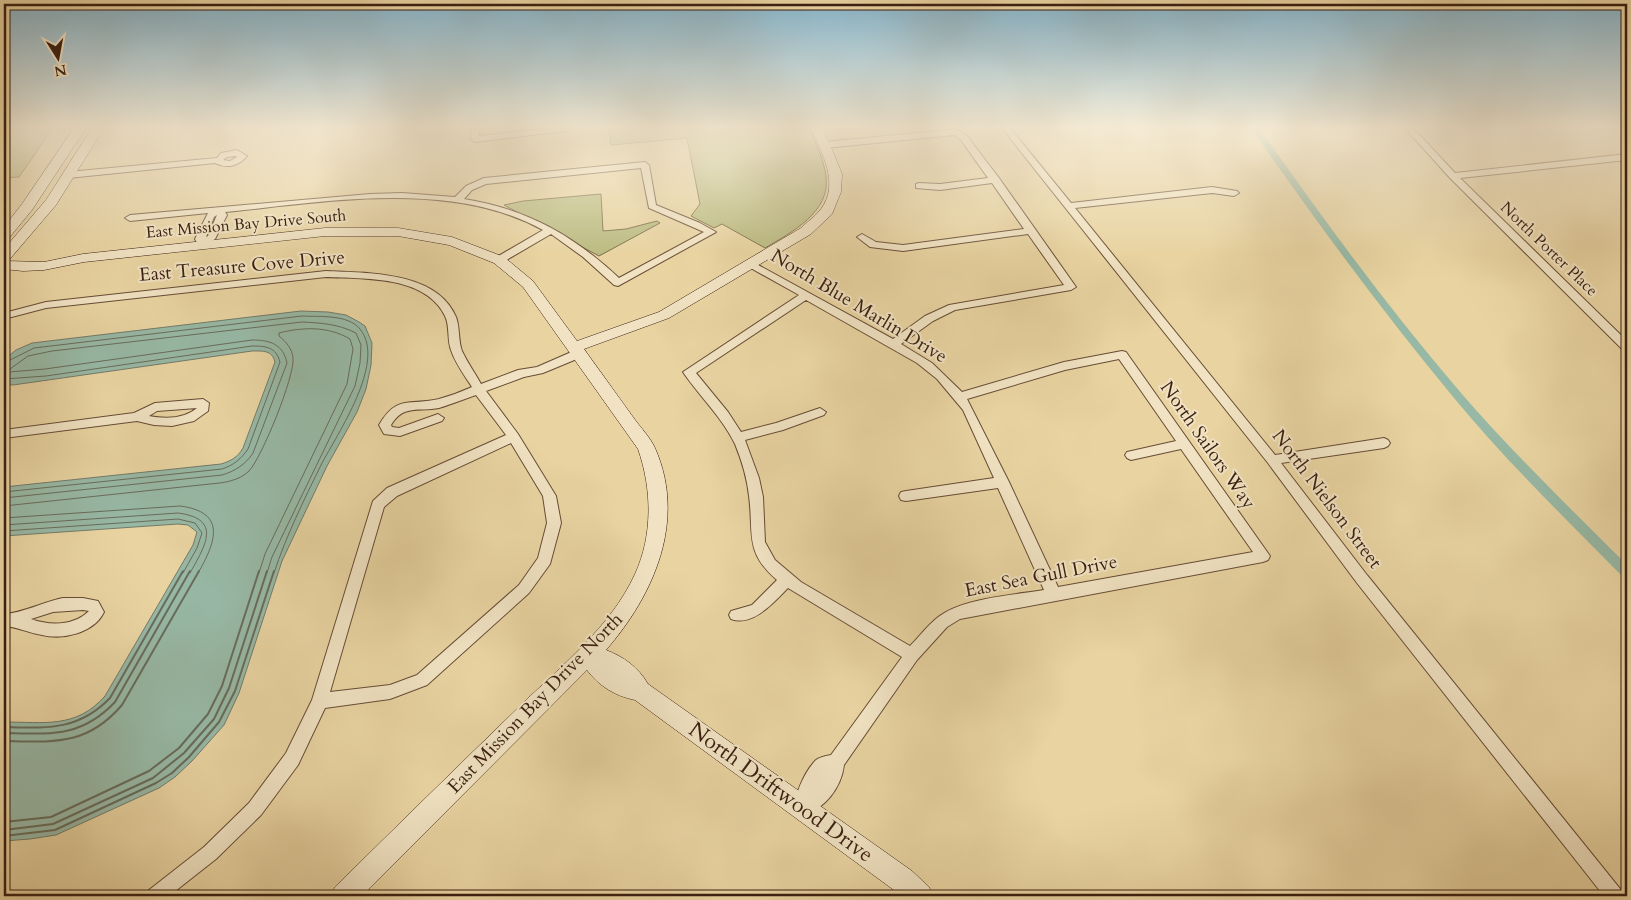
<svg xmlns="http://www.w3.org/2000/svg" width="1631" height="900" font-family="Cardo,serif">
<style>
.green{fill:#bbbb81;stroke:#7a6d49}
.water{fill:#97b8a5;stroke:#727b6a}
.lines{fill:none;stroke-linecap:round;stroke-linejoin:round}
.shore-far1{stroke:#686c5b;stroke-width:1}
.shore{stroke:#686c5b;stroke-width:2}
.canal{fill:#97b8a5;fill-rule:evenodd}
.street-casing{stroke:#664c35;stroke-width:2}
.secondary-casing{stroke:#3a1f11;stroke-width:1}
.street{fill:#f0e2c2;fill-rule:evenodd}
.secondary{fill:#f0e2c2;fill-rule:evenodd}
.labels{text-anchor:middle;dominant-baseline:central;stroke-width:4;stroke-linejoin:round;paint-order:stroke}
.far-street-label{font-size:16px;fill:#3a1f11;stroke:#f0e2c2}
.street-label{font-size:19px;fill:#3a1f11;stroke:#f0e2c2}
.near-street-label{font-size:22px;fill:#3a1f11;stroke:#f0e2c2}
</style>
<rect width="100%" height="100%" fill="#e8d3a1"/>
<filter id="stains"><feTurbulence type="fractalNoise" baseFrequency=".004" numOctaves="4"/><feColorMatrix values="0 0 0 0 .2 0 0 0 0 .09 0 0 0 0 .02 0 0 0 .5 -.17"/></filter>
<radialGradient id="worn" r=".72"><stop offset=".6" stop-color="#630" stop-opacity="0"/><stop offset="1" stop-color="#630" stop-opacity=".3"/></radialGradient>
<path class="green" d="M4 128H53L19 177 4 178Z
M609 128H810C815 143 824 160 826 176 831 212 792 232 765 248L722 224 714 228 691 216 700 204 687 138 611 145Z
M601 194 603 231 626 229 657 221 660 223 599 256 504 205 523 201Z"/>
<path class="water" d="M301 311 328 312 346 315 359 322 365 326 372 343 371 365 366 389 357 412 327 466 282 561 239 693 224 725 192 761 175 777 159 788 56 835 30 839 4 841V722C44 722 76 729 105 696L193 545 197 532 188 525 178 524 4 536V487L221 464C231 461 238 457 243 448L275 362C272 350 263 351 252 351L13 385 4 384V360L16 350 32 343Z"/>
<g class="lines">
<path class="shore-far1" d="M4 363 34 348 302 316C319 317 348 314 360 329 387 362 337 434 321 465 304 500 286 536 274 573
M4 379 46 376 252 346C266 346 276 347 280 362L248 449C241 459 234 465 222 469L4 492
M4 498 222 475C235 471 245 465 253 453L287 363C283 344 270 340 252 340L45 369 9 372 10 369 28 356 52 351 302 322C322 323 338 324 356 333L361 345 360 363 355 386 272 557 267 573
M4 506 210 484C223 483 239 481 249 471 262 457 295 376 293 358 292 348 286 342 279 336V333C303 327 328 326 350 339L353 349 347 384 265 554 259 573
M4 518 180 506C227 512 216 542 198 573
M4 525 178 513C223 519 205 546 190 573
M4 531 178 519 195 523 202 533 197 548 183 573"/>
<path class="shore" d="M4 727C47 728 78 731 110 698L183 571
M4 733C50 734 81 738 115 702L190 571
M4 741C54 742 87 746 122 705L199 571
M4 822 51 817 149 771 179 748 208 714 222 686 259 571
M4 830 53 824 153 778 184 753 214 719 229 688 267 571
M4 836 55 830 156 783 172 773 189 757 219 722 235 691 274 571"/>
<path class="canal" d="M1251 128H1259C1323 219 1389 309 1461 393 1513 453 1571 509 1627 565V578L1623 577C1565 518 1506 461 1454 398 1382 311 1315 220 1251 128Z"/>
<g class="street-casing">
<path id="street" d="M472 128H480L479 136 553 128 569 129 565 131 475 142 471 139Z
M1002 128H1010L1071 203 1212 187 1237 191 1239 193 1234 196 1212 193 1075 208 1275 455 1384 438 1388 440 1390 443 1388 446 1384 448 1281 463 1367 575 1621 890 1624 896H1604L1357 583 1268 463Z
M1405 128H1413L1455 173 1627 154V160L1460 178 1627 341V351L1623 350 1450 178Z
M957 129 967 136 999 178 1076 287 1071 290 955 310 933 321 901 344 932 363 962 392 1064 362 1122 351 1126 352 1270 556 1268 560 1263 562 960 619 947 627 917 660 844 765C841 789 825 807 803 817L797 814C791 799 805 771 816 760 820 757 826 756 831 755L902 657 788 588C774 602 753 627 731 619L729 615 731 611 752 605 777 580C744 552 754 533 749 496 747 478 742 461 735 444 722 417 700 397 683 372L799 295 747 266V262L751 261 893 339 925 316 949 305 1064 285 1028 234 903 251 870 247 857 237 862 234 876 242 903 245 1024 229 992 183 940 190 916 188V184L919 183 940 184 988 178 961 140 955 135 825 148 821 145 825 142ZM806 300 917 363 937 379 963 410 994 478 906 491 901 492 899 496 901 500 906 501 998 488 1044 590C1014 595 961 598 937 618 927 626 919 637 910 646L801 582 775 560 765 542 763 497 759 478 745 440 783 430 824 415 826 412 820 408 776 423 741 432 728 412 696 373ZM1119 359 1176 441 1127 452 1125 455 1127 458 1131 460 1181 449 1253 552 1058 587 1009 482 967 399 1065 370Z
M237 150 247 156C239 166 227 169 215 163L68 178 64 175 68 172 217 158 221 153ZM236 156 237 157 230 161 223 160 227 157Z
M645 162 649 165 656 205 700 223 716 232 618 286 614 285 583 257 551 234 503 262H495V258L543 230C450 179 326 202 225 212L227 215 215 239 202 248 199 247 195 239 208 213 130 221 125 218 130 215 370 194 402 193 455 197 466 186 484 178ZM641 168 649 208 704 232 619 278C573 235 527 209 464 199L472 190 486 184ZM217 215 208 236 206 237 214 217Z
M326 271C367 273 437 271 456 317 460 327 458 340 462 351 467 362 475 373 481 384L518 370 537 367 576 350H584L586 353 584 356 543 373 524 377 486 391 518 434 556 496 561 523 550 564 529 593 427 685 390 699 325 708 298 765 261 815 216 859 169 896H146L149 890 204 847 249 803 286 753 312 700 373 501 387 488 506 435 476 395C464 399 452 404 439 408 419 412 403 404 391 425L392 427 399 428 438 414 444 418 442 421 400 436 384 434 379 425C397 394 410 406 439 399 450 396 461 392 472 387 465 376 455 363 451 350 447 340 450 326 445 316 425 275 364 279 326 277L46 308 4 319V313L46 302ZM511 443 543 496 547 523 538 558 519 585 417 675 390 685 330 692 384 507 397 496Z
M203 399 209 403 208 411 194 421 172 426 154 425 137 421 4 438V430L134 413 155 403ZM197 408C184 419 165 419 149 416L157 411Z
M63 598H83L98 601 104 612C94 633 63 640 42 635 29 633 18 627 4 626V614C23 613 43 602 63 598ZM83 610 89 611C74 626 50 626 31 619L53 612Z"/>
</g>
<g class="secondary-casing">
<path id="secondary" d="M74 128H86L32 210 9 238 4 239V227L22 204Z
M92 128H104L56 205 9 260 5 261 44 262 83 254 325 228H398L452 237 504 257 533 281 577 341 659 312 801 228C807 222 816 216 821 209 840 183 822 154 811 128H823L842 174 841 192 832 214 811 234 669 318 584 349C600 372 617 394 633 417 640 427 650 437 655 448 687 520 654 595 606 650 624 657 638 667 648 684L912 871 929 887 933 896H902L635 700C615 696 599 686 587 670L362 896H331L335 887C396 827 457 767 519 707 560 667 611 627 635 574 653 535 652 489 638 449L523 287 494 263 449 245 398 236H325L84 262 44 270 23 271 4 269V249L46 200Z"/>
</g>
<use href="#street" class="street"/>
<use href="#secondary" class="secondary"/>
</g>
<linearGradient id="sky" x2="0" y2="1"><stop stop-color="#87b6cd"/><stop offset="0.5" stop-color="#f5ebd5"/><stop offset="1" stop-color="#f5ebd5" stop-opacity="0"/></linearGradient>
<rect width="1631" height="254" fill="url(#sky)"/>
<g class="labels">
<g class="far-street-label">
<text transform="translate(246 224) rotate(-5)">East Mission Bay Drive South</text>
<text transform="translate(1549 249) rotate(44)">North Porter Place</text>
</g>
<g class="street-label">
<text transform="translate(242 266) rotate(-5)">East Treasure Cove Drive</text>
<text transform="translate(859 306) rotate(31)">North Blue Marlin Drive</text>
<text transform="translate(1208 445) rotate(55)">North Sailors Way</text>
<text transform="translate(1327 499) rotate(53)">North Nielson Street</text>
<text transform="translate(1041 576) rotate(-11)">East Sea Gull Drive</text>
<text transform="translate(535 703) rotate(-46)">East Mission Bay Drive North</text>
</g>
<g class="near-street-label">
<text transform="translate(781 792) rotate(36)">North Driftwood Drive</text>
</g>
</g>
<rect width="1631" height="900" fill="none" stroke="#e8d3a1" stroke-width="20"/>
<rect x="5" y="5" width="1621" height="890" fill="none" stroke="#3a1f11" stroke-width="2.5"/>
<rect x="10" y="10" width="1611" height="880" fill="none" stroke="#3a1f11"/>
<g transform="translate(58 58) rotate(169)" stroke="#f0e2c2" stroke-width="4" paint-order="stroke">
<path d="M0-4L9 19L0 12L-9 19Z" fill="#3a1f11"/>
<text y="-8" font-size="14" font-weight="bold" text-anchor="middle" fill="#3a1f11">N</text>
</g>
<rect width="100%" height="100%" filter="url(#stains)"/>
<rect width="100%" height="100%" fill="url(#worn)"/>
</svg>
